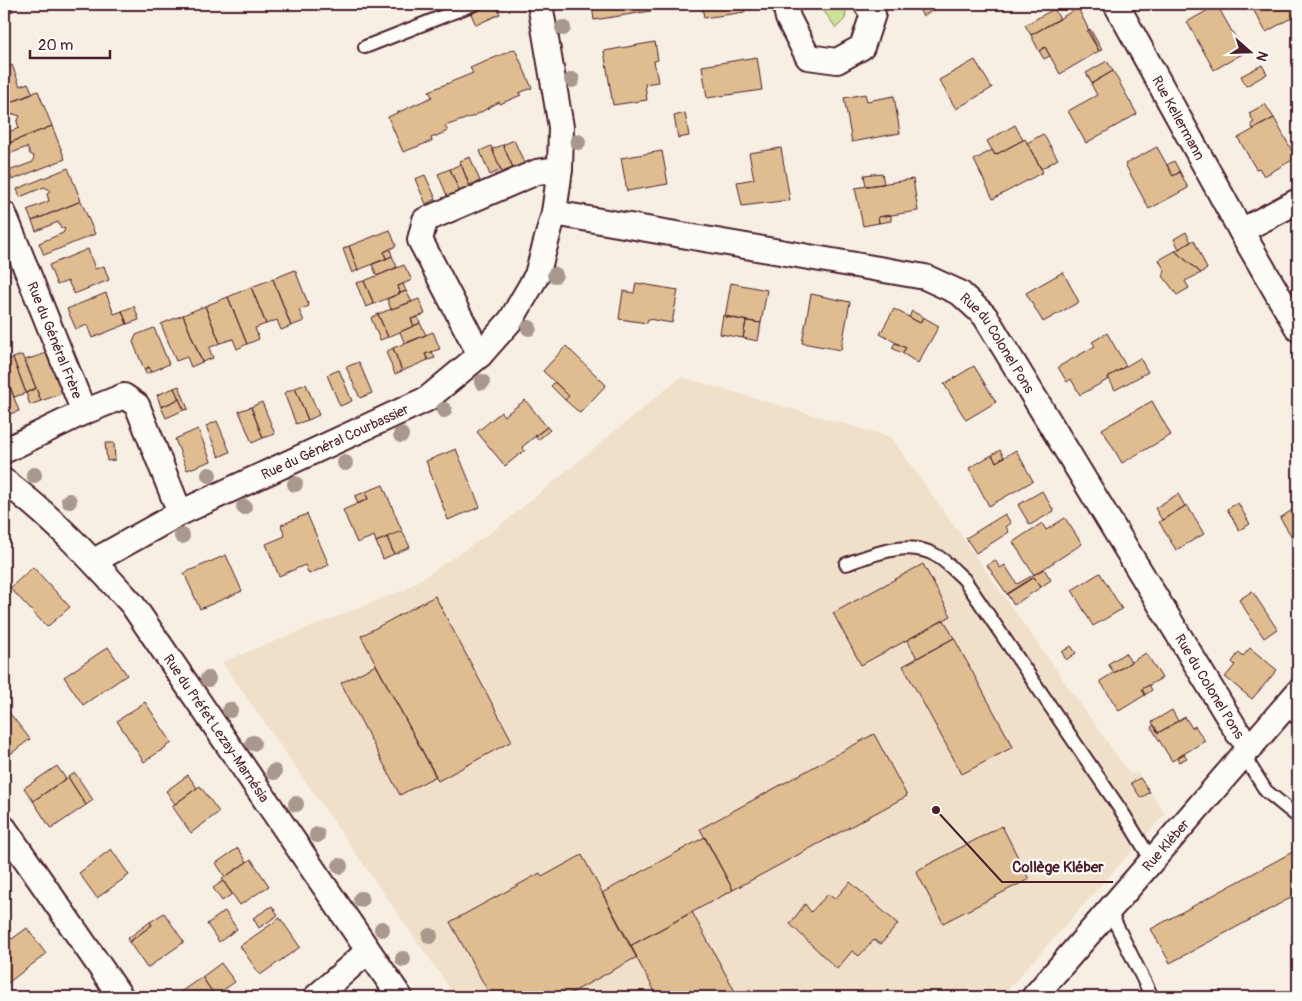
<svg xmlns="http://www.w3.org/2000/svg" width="1302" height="1001" font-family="Pangolin,sans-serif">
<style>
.built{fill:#f0e0ca}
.green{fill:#cbe399;stroke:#8a8162}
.building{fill:#dfbd91;stroke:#4a1f2b}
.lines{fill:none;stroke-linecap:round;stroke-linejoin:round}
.lane-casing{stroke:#4a1f2b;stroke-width:16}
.street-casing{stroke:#4a1f2b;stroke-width:28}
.lane{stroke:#fdfcf7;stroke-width:12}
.street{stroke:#fdfcf7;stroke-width:24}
.tree{fill:#a9988d}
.labels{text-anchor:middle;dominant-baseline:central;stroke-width:4.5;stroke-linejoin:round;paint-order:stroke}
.street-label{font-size:14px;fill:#4a1f2b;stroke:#fdfcf7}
.leader{fill:none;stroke:#4a1f2b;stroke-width:2}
.callout-dot{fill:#4a1f2b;stroke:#fdfcf7;stroke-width:2}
.callout-label{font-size:15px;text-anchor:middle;font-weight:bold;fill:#4a1f2b;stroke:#fdfcf7;stroke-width:4.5;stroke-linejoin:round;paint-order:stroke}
</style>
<rect width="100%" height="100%" fill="#f7efe3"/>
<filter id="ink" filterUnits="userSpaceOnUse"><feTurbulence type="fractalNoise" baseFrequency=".02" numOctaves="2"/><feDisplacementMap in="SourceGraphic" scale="10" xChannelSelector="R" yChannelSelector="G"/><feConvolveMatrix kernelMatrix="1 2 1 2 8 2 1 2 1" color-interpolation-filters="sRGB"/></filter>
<g filter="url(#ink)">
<path class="built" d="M681 377 891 437 1130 774 1138 773 1165 814 1001 997H456L222 662 406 589 496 529Z"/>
<path class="green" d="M819 4H847L845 19 836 28Z"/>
<path class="building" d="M4 4H10L13 11 4 15Z
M492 4H495L500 14 476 25 471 14Z
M592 4H650L651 11 594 20Z
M702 4H744L745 12 704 18Z
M916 4H945L923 16Z
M1250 4H1295L1298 14 1266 32Z
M1217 5 1244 53 1214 70 1187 22Z
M1078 8 1099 51 1060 74 1045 47 1039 51 1031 35Z
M1054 9 1060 19 1031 35 1025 25Z
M1090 29 1102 50 1099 51 1087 31Z
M655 42 658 60 654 61 658 82 645 84 647 100 613 105 604 51Z
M1045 47 1050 56 1044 59 1039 51Z
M515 49 532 88 519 93 521 95 500 104 499 102 474 116 445 126 448 131 431 138 432 141 403 152 388 117 432 97 429 91 473 73 470 68Z
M757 57 762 90 707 98 702 66Z
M975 60 992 88 956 109 939 80Z
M1107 61 1113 71 1092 83 1086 73Z
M12 65 20 86 28 83 33 94 4 105V68Z
M1262 65 1267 74 1246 86 1241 76Z
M1113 71 1137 114 1086 143 1068 111 1097 95 1091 84Z
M38 91 52 126 4 145V134L19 128 17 122 20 116 14 114 4 118V105Z
M865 94 867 101 894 96 900 133 852 142 844 98Z
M1265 104 1274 118 1253 129 1251 124 1254 122 1249 113Z
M685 113 689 136 678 138 674 116Z
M1274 118 1296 158 1264 176 1259 168 1256 169 1238 138Z
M1015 125 1023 140 995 155 987 141Z
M52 126 65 159 12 180 9 171 33 162 34 156 30 154 27 147 4 156V145Z
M1043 134 1058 159 1041 169 1027 143Z
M1025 139 1043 172 993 199 974 160 992 150 995 155Z
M514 140 525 165 514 170 503 145Z
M503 145 514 170 503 175 492 149Z
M491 146 501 170 490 175 480 151Z
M1157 147 1173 176 1180 172 1188 188 1149 209 1125 164Z
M781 148 790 200 742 206 737 182 754 179 749 153Z
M662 151 668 184 627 191 621 158Z
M470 157 480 181 469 185 460 161Z
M1174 161 1180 172 1173 176 1167 165Z
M461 164 471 189 460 193 450 169Z
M68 168 81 201 32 221 27 210 49 201 47 194 50 190 44 187 20 197 17 189Z
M450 169 460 193 448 198 438 174Z
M882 173 884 184 866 186 864 175Z
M425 175 436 199 426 204 415 179Z
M913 179 918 211 878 217 879 223 863 226 855 188Z
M81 201 95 234 44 255 39 243 63 233 65 229 60 227 58 222 36 231 32 221Z
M891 215V221L879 223 878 217Z
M390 230 396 246 384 252 386 259 358 270 349 246Z
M1186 232 1191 242 1179 249 1174 239Z
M1194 240 1207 269 1201 273 1175 251Z
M349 246 358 270 352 273 343 249Z
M88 249 95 269 104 266 109 280 74 294 68 281 57 285 49 265Z
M390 249 392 256 386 259 384 252Z
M1175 251 1201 273 1185 281 1189 288 1177 295 1163 276 1165 271 1159 260Z
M392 256 397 267 377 276 372 264Z
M4 262 9 275 4 277Z
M404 265 412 280 398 286 400 293 374 304 364 281Z
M295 270 309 306 299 310 304 321 291 326 273 279Z
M1063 272 1079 302 1043 322 1026 293Z
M273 279 291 326 281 330 277 320 266 324 251 287Z
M364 281 374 304 366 307 356 283Z
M636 283 678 290 672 323 648 319 647 323 619 319 623 291 634 293Z
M731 283 767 290 761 323 725 317Z
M403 284 406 291 400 293 398 286Z
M251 287 266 324 255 328 259 339 247 344 228 297Z
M406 291 412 302 391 309 387 299Z
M106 293 114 314 122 311 127 324 92 338 87 325 76 329 67 309Z
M811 294 850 302 841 350 802 343Z
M228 297 247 344 237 349 233 339 220 343 205 306Z
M419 299 425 314 411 319 414 326 388 337 378 314Z
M134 306 139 320 127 324 122 311Z
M205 306 220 343 209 348 213 358 202 362 183 315Z
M894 309 920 323 923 317 939 326 918 363 902 353 906 348 880 334Z
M912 311 923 317 920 323 909 317Z
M378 314 388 337 380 340 371 318Z
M183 315 202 362 191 367 187 357 176 361 161 324Z
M723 315 746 321 743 338 720 334Z
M418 317 420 323 414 326 411 319Z
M746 321 761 323 758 341 743 338Z
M420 323 426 335 405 344 400 332Z
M154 328 169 364 151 372 149 367 144 369 133 342 136 335Z
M433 332 440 349 425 354 428 360 402 371 393 348Z
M1107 333 1126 366 1108 377 1109 379 1080 395 1071 379 1067 382 1058 367 1095 346 1092 342Z
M895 343 906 348 902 353 892 348Z
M566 346 606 385 580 413 565 400 569 396 543 371Z
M393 348 402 371 395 374 386 352Z
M432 352 435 358 428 360 425 354Z
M47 353 63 393 41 401 25 360Z
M22 355 36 388 26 393 13 358Z
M13 358 26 393 14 397 4 371V361Z
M1140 358 1148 372 1115 390 1108 377Z
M359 362 372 393 360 398 346 367Z
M974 366 996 402 966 420 944 384Z
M149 367 151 372 146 374 144 369Z
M339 370 352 401 340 406 327 375Z
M5 373 19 411 4 416V374Z
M555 382 569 396 565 400 551 386Z
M306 384 319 415 308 420 295 388Z
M179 386 188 409 184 410 174 388Z
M36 388 41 401 30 405 26 393Z
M174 388 179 399 161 407 157 395Z
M295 388 308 420 296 424 284 393Z
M179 399 184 410 166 418 161 407Z
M525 400 547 427 522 447 525 450 505 466 477 432 501 412 504 416Z
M1152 401 1171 435 1122 463 1102 429Z
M262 402 275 434 263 438 251 407Z
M251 407 263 438 252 443 239 411Z
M217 421 230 452 219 457 206 426Z
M547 427 550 430 538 440 535 436Z
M198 429 211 461 187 470 175 439Z
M105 443H114L115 460 107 461Z
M456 449 480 507 448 520 426 461Z
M1000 450 1004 457 996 462 992 455Z
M1016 450 1033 481 989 506 969 468 992 455 996 462Z
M383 485 402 531 376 542 374 536 357 543 343 510 368 499 365 492Z
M1042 491 1054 511 1030 525 1018 505Z
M365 492 368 499 358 504 355 496Z
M1178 494 1185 506 1162 520 1155 508Z
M1238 503 1250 524 1239 530 1227 509Z
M1187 505 1204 534 1176 550 1159 522Z
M1298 506V542L1296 543 1280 518Z
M307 514 329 565 309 574 305 565 279 576 266 544 285 536 281 525Z
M1005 514 1011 523 1006 527 1009 532 976 553 966 538Z
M1065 518 1082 544 1034 575 1013 542 1042 523 1046 530Z
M402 531 410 547 394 554 387 537Z
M387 537 394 554 383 559 376 542Z
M226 555 242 591 200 609 184 573Z
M1298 558V573L1291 565Z
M995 560 1000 568 1005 565 1017 584 1044 569 1051 580 1041 587 1034 577 1007 594 987 565Z
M923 564 951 616 861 665 833 613Z
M33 567 70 607 47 627 10 588Z
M1100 573 1122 609 1093 626 1072 590Z
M1034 577 1041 587 1014 605 1007 594Z
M1252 591 1277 629 1264 638 1239 600Z
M435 596 512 741 438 781 361 636Z
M944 620 954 638 917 658 907 640Z
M954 638 1013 747 962 774 903 666Z
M1071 646 1076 653 1066 660 1062 652Z
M108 647 127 675 83 705 64 677Z
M1250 648 1277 670 1252 699 1225 677 1235 665 1232 662 1239 652 1243 656Z
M1125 653 1131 662 1114 673 1108 664Z
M1146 653 1162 678 1142 689 1145 695 1119 711 1100 681Z
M376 665 436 776 400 795 341 683Z
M1149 685 1152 690 1145 695 1142 689Z
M145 702 172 743 144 762 117 721Z
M4 706 30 739 4 759Z
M1172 710 1178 721 1158 733 1152 722Z
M1185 717 1192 728 1195 726 1205 741 1172 761 1151 727 1154 725 1158 733Z
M874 734 907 796 733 890 700 829Z
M1184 754 1187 758 1179 762 1177 758Z
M57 766 66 779 33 801 24 788Z
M75 773 93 800 86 805 68 777Z
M188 775 197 788 175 804 166 791Z
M68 777 86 805 51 829 33 801Z
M1140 778 1150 792 1141 798 1131 783Z
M200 786 219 812 191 833 172 806Z
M1002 826 1029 879 943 923 916 871Z
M705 837 733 890 630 946 602 893Z
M238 848 247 862 225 877 216 863Z
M111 849 129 875 97 898 79 873Z
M1298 849V894L1170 963 1151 929Z
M582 855 637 957 564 997H491L450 922 540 873 542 877Z
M251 859 269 886 240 905 222 879Z
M223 881 232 894 222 901 213 888Z
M850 882 898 924 881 944 874 940 859 956 852 951 837 969 790 924 805 904 811 912 828 894 835 899Z
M272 906 278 915 259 928 253 918Z
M225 911 237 929 219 942 207 924Z
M692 912 738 997H658L630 946Z
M164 913 184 942 147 968 129 942 152 925 150 922Z
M280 918 300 947 260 975 240 946Z
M150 922 152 925 129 942 127 939Z
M27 928 46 954 5 985 4 929 12 939Z
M221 963 235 982 215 996 202 977Z
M202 977 216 997H173Z
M60 990 65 997H50Z"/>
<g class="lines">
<g class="lane-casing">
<path id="lane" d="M365 47 474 4
M846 564C874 554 909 539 937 556 947 562 956 572 964 579L1124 815 1152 861
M1284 708 1298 719
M1244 756 1266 791 1298 817
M1109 910 1152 997"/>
</g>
<g class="street-casing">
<g id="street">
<path d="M785 4 788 18 808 57 837 61 862 47 873 14 866 4"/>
<path id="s1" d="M1116 4 1241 231 1298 329"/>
<path id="s2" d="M554 213 925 277 960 293 985 316 1238 733 1251 747"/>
<path id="s3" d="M4 214 84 412 4 451"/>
<path d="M1241 231 1298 201"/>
<path d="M480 355 420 240 425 220 537 172 560 169"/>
<path d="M84 412 124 396 137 405 180 513"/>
<path id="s4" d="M4 481C52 516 92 560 132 604L400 997"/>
<path id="s5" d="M94 561 180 513 427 399 480 355 511 320 537 275 554 213 560 169 561 127 540 4"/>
<path d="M4 828 121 997"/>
<path d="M316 997 368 951"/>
<path id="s6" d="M1034 997 1298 692"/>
</g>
</g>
<use href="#lane" class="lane"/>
<use href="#street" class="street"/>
</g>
<g class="tree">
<circle cx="563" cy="28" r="8"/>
<circle cx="572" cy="80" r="8"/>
<circle cx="578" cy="142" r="8"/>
<circle cx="555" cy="275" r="8"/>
<circle cx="529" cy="328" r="8"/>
<circle cx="482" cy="382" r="8"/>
<circle cx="444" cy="410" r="8"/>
<circle cx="401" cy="435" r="8"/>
<circle cx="345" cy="463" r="8"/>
<circle cx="34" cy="475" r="8"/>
<circle cx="209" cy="475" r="8"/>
<circle cx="295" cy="484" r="8"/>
<circle cx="69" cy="501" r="8"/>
<circle cx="244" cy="507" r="8"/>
<circle cx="182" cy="536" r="8"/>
<circle cx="208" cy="679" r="8"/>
<circle cx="230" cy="710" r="8"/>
<circle cx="253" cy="743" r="8"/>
<circle cx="274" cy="772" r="8"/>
<circle cx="296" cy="804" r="8"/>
<circle cx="317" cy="835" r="8"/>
<circle cx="340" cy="866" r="8"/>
<circle cx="361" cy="899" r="8"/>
<circle cx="382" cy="929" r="8"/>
<circle cx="430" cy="936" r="8"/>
<circle cx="403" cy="959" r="8"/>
</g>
</g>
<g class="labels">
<g class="street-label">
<text stroke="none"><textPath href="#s1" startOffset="130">Rue Kellermann</textPath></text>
<text stroke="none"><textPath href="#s3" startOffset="136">Rue du Général Frère</textPath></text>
<text stroke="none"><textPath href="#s2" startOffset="478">Rue du Colonel Pons</textPath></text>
<text stroke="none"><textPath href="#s5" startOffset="269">Rue du Général Courbassier</textPath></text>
<text stroke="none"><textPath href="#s2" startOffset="882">Rue du Colonel Pons</textPath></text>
<text stroke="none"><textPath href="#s4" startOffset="328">Rue du Préfet Lezay-Marnésia</textPath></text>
<text stroke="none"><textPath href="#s6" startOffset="201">Rue Kléber</textPath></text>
</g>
</g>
<path class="leader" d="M936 810L1002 882H1113"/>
<circle class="callout-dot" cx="936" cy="810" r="5"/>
<g class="callout-label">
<text x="1058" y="872">Collège Kléber</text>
</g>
<rect width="1302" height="1001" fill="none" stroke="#fdfcf7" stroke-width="20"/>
<rect x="10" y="10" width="1282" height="981" fill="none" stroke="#4a1f2b" stroke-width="2" filter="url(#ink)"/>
<g transform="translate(1250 52) rotate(110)" stroke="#fdfcf7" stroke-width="4" paint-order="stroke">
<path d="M0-4L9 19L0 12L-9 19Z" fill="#4a1f2b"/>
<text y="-8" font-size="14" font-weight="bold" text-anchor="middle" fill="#4a1f2b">N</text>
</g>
<path d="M30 50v8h80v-8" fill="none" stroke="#4a1f2b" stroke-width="2.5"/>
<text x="38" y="50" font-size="15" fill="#4a1f2b" stroke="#fdfcf7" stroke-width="4" paint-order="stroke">20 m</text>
</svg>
